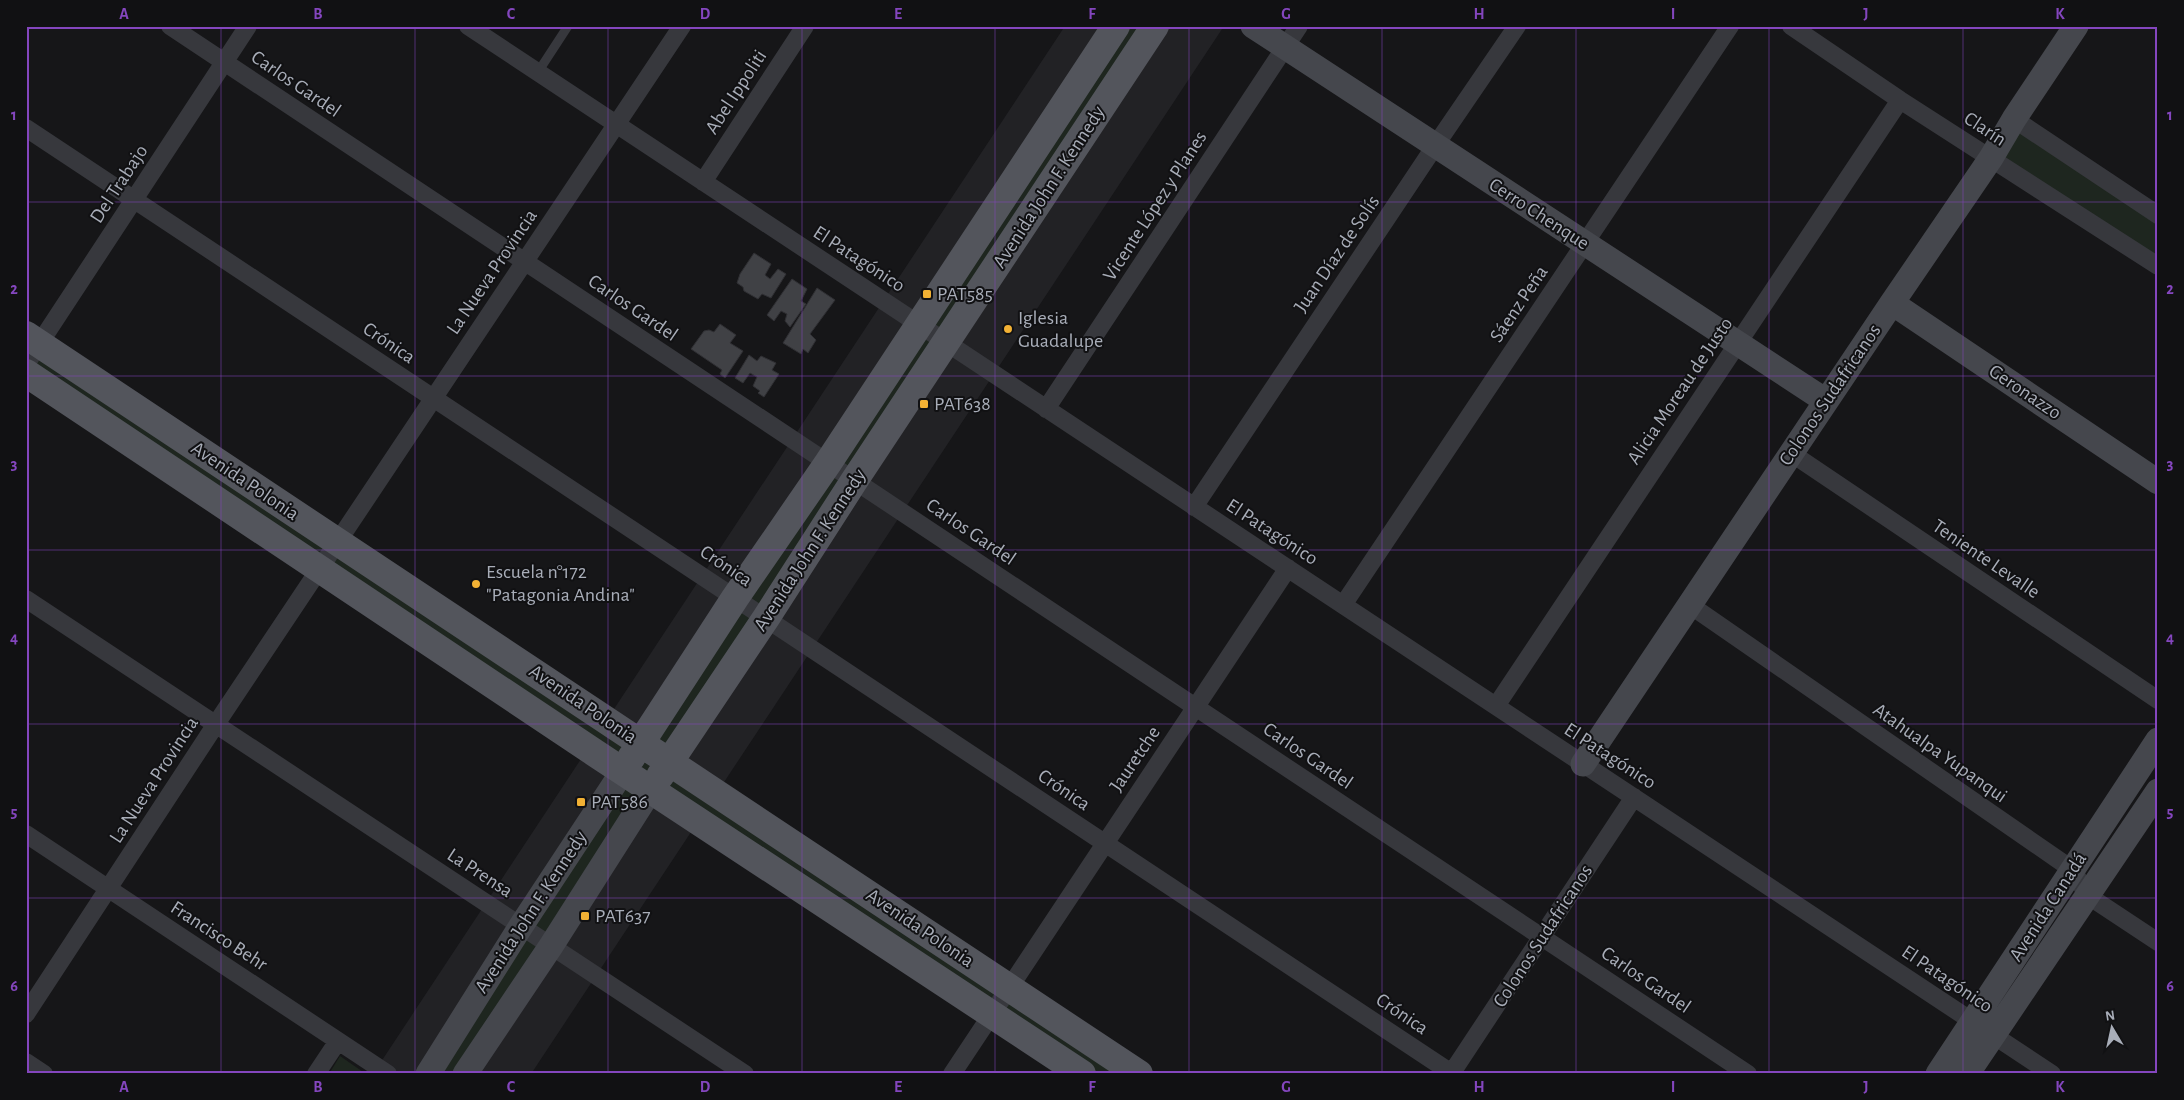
<svg xmlns="http://www.w3.org/2000/svg" width="2184" height="1100" font-family="'Alegreya Sans',sans-serif">
<style>
.built{fill:#222225}
.green{fill:#1e261f}
.building{fill:#404145;stroke:#303034}
.lines{fill:none;stroke-linecap:round;stroke-linejoin:round}
.lane{stroke:#37383d;stroke-width:9}
.street{stroke:#37383d;stroke-width:18}
.secondary{stroke:#45474d;stroke-width:25}
.primary{stroke:#53555c;stroke-width:28}
.grid{fill:none;stroke:#8446be;stroke-width:1;stroke-opacity:0.55}
.poi-dot{fill:#f2b134;stroke:#111113;stroke-width:2}
.labels{text-anchor:middle;dominant-baseline:central;stroke-width:4;stroke-linejoin:round;paint-order:stroke}
.street-label{font-size:20px;fill:#a8adb8;stroke:#111113}
.poi-label{font-size:20px;fill:#a8adb8;stroke:#111113;text-anchor:start}
.neatline{fill:none;stroke:#8446be;stroke-width:2}
.grid-label{font-size:16px;text-anchor:middle;font-weight:bold;fill:#8446be}
</style>
<rect width="100%" height="100%" fill="#161618"/>
<path class="built" d="M1065 26H1224L531 1074H373Z"/>
<path class="green" d="M1116 26H1155L669 761 1139 1074H1082L651 790 465 1074H428L623 771 26 373V335L641 743Z
M2014 119 2158 215V266L1991 158Z
M340 1056 366 1074H329Z"/>
<path class="building" d="M754 253 771 264 765 275 770 279 778 269 786 274 771 298 762 294 758 299 744 291 743 287 737 283 740 274Z
M792 279 807 289 801 301 806 304 790 327 785 321 787 314 781 311 774 321 767 315Z
M817 288 835 300 810 334 816 340 808 353 803 349 801 354 783 343Z
M720 324 736 335 730 343 743 351 725 378 720 374 722 370 691 349 704 331 709 330 714 332Z
M749 355 757 361 761 356 776 363 772 370 779 374 764 397 758 393 760 391 753 386 757 377 750 373 743 383 735 378Z"/>
<g class="lines">
<path class="lane" d="M538 72 568 26"/>
<path class="street" d="M170 26 1748 1074
M468 26 2052 1074
M1791 26 1900 100 2158 266
M2014 119 2158 215
M26 128 1453 1074
M703 182 805 26
M26 364 248 26
M1046 409 1299 26
M1791 453 2158 700
M1194 507 1435 146 1517 26
M26 599 745 1074
M1343 605 1730 26
M1690 605 2073 870 2087 895 2158 942
M1496 706 1900 100
M26 834 388 1074
M26 1014 216 724 682 26
M26 1062 44 1074
M316 1074 338 1041
M952 1074 1288 568
M1451 1074 1634 797"/>
<path class="secondary" d="M1253 26 1826 401
M1892 303 2158 482
M1583 764 1892 303 1991 158 2014 119 2076 26
M428 1074 521 926 623 771
M465 1074 551 946 651 789
M1938 1074 2158 740
M1967 1074 2158 791"/>
<path class="primary" d="M26 335 1139 1074
M26 373 595 753 1082 1074
M631 758 735 598 828 463 1116 26
M660 776 766 618 854 481 1155 26"/>
</g>
<path class="grid" d="M221 26V1074M415 26V1074M608 26V1074M802 26V1074M995 26V1074M1189 26V1074M1382 26V1074M1576 26V1074M1769 26V1074M1963 26V1074M26 202H2158M26 376H2158M26 550H2158M26 724H2158M26 898H2158"/>
<g class="poi-dot">
<rect x="922" y="289" width="10" height="10" rx="2.5"/>
<circle cx="1008" cy="329" r="5"/>
<rect x="919" y="399" width="10" height="10" rx="2.5"/>
<circle cx="476" cy="584" r="5"/>
<rect x="576" y="797" width="10" height="10" rx="2.5"/>
<rect x="580" y="911" width="10" height="10" rx="2.5"/>
</g>
<g class="labels">
<g class="street-label">
<text transform="translate(296 84) rotate(34)">Carlos Gardel</text>
<text transform="translate(736 92) rotate(-57)">Abel Ippoliti</text>
<text transform="translate(1985 129) rotate(33)">Clarín</text>
<text transform="translate(119 184) rotate(-57)">Del Trabajo</text>
<text transform="translate(1049 187) rotate(-57)">Avenida John F. Kennedy</text>
<text transform="translate(1155 206) rotate(-57)">Vicente López y Planes</text>
<text transform="translate(1539 214) rotate(33)">Cerro Chenque</text>
<text transform="translate(1337 254) rotate(-56)">Juan Díaz de Solís</text>
<text transform="translate(859 259) rotate(33)">El Patagónico</text>
<text transform="translate(492 272) rotate(-56)">La Nueva Provincia</text>
<text transform="translate(1519 304) rotate(-56)">Sáenz Peña</text>
<text transform="translate(633 308) rotate(34)">Carlos Gardel</text>
<text transform="translate(389 343) rotate(34)">Crónica</text>
<text transform="translate(1680 391) rotate(-56)">Alicia Moreau de Justo</text>
<text transform="translate(2025 392) rotate(34)">Geronazzo</text>
<text transform="translate(1830 395) rotate(-56)">Colonos Sudafricanos</text>
<text transform="translate(245 481) rotate(34)">Avenida Polonia</text>
<text transform="translate(971 532) rotate(34)">Carlos Gardel</text>
<text transform="translate(1272 532) rotate(33)">El Patagónico</text>
<text transform="translate(810 550) rotate(-57)">Avenida John F. Kennedy</text>
<text transform="translate(1986 559) rotate(34)">Teniente Levalle</text>
<text transform="translate(726 566) rotate(34)">Crónica</text>
<text transform="translate(583 704) rotate(34)">Avenida Polonia</text>
<text transform="translate(1940 753) rotate(35)">Atahualpa Yupanqui</text>
<text transform="translate(1308 756) rotate(34)">Carlos Gardel</text>
<text transform="translate(1610 756) rotate(33)">El Patagónico</text>
<text transform="translate(1135 759) rotate(-56)">Jauretche</text>
<text transform="translate(154 780) rotate(-57)">La Nueva Provincia</text>
<text transform="translate(1064 790) rotate(34)">Crónica</text>
<text transform="translate(480 873) rotate(33)">La Prensa</text>
<text transform="translate(2048 907) rotate(-57)">Avenida Canadá</text>
<text transform="translate(531 912) rotate(-57)">Avenida John F. Kennedy</text>
<text transform="translate(920 928) rotate(34)">Avenida Polonia</text>
<text transform="translate(219 936) rotate(33)">Francisco Behr</text>
<text transform="translate(1543 936) rotate(-57)">Colonos Sudafricanos</text>
<text transform="translate(1947 979) rotate(34)">El Patagónico</text>
<text transform="translate(1646 980) rotate(34)">Carlos Gardel</text>
<text transform="translate(1402 1014) rotate(34)">Crónica</text>
</g>
<g class="poi-label">
<text x="937" y="294">PAT585</text>
<text x="1018" y="318">Iglesia<tspan x="1018" dy="23">Guadalupe</tspan></text>
<text x="934" y="404">PAT638</text>
<text x="486" y="572">Escuela n°172<tspan x="486" dy="23">"Patagonia Andina"</tspan></text>
<text x="591" y="802">PAT586</text>
<text x="595" y="916">PAT637</text>
</g>
</g>
<rect width="2184" height="1100" fill="none" stroke="#111113" stroke-width="55"/>
<g transform="translate(2112 1028) rotate(351)" stroke="#111113" stroke-width="4" paint-order="stroke">
<path d="M0-4L9 19L0 12L-9 19Z" fill="#a8adb8"/>
<text y="-8" font-size="14" font-weight="bold" text-anchor="middle" fill="#a8adb8">N</text>
</g>
<rect x="28" y="28" width="2128" height="1044" class="neatline"/>
<g class="grid-label">
<text x="124" y="19">A</text>
<text x="318" y="19">B</text>
<text x="511" y="19">C</text>
<text x="705" y="19">D</text>
<text x="898" y="19">E</text>
<text x="1092" y="19">F</text>
<text x="1286" y="19">G</text>
<text x="1479" y="19">H</text>
<text x="1673" y="19">I</text>
<text x="1866" y="19">J</text>
<text x="2060" y="19">K</text>
<text x="14" y="120">1</text>
<text x="2170" y="120">1</text>
<text x="14" y="294">2</text>
<text x="2170" y="294">2</text>
<text x="14" y="469">3</text>
<text x="2170" y="469">3</text>
<text x="14" y="643">4</text>
<text x="2170" y="643">4</text>
<text x="14" y="817">5</text>
<text x="2170" y="817">5</text>
<text x="14" y="991">6</text>
<text x="2170" y="991">6</text>
<text x="124" y="1092">A</text>
<text x="318" y="1092">B</text>
<text x="511" y="1092">C</text>
<text x="705" y="1092">D</text>
<text x="898" y="1092">E</text>
<text x="1092" y="1092">F</text>
<text x="1286" y="1092">G</text>
<text x="1479" y="1092">H</text>
<text x="1673" y="1092">I</text>
<text x="1866" y="1092">J</text>
<text x="2060" y="1092">K</text>
</g>
</svg>
